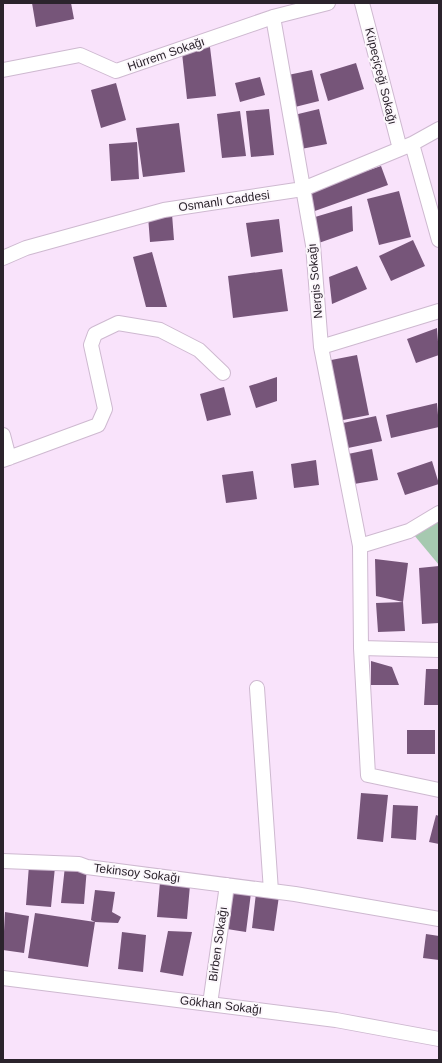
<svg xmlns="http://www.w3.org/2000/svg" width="442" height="1063" font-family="Helvetica,sans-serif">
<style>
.green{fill:#a6c9b0}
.building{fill:#765579}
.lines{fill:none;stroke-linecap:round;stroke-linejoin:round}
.street-casing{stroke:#ceb9d0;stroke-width:16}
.street{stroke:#fff;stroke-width:14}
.labels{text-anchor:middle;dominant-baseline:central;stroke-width:4;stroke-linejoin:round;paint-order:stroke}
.street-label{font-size:12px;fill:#2b232c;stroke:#fcf7fc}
</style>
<rect width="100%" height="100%" fill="#f9e3fb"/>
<path class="green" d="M439 518V565L409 529Z"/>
<path class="building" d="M32 3H71L74 19 36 27Z
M209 39 216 96 187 99 182 53Z
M356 63 364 89 328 101 320 74Z
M312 70 319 101 295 107 288 75Z
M260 77 265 95 240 102 235 83Z
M116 83 126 120 101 128 91 90Z
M269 109 274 155 251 157 246 111Z
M319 109 327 144 301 149 294 115Z
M240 111 246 156 222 158 217 114Z
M179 123 185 172 143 177 136 128Z
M137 142 139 179 111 181 109 144Z
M381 166 388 185 312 212 311 190Z
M399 191 411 237 379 245 367 199Z
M352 206 353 231 313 245 315 217Z
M172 214 174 240 150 242 148 216Z
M279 219 283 252 251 257 246 223Z
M413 240 425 266 391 281 379 256Z
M152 252 167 307H146L133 257Z
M357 266 367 289 332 304 329 277Z
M282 269 288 311 233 318 228 276Z
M437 328 439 355 416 363 407 339Z
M357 355 369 415 338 421 326 361Z
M277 377V401L256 408 249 386Z
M224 387 231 415 207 421 200 394Z
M437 403 439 427 391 438 386 415Z
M376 416 382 441 348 448 343 423Z
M372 449 378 480 354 484 348 454Z
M316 460 319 485 294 488 291 464Z
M432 461 439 484 405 495 397 473Z
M253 471 257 499 226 503 222 475Z
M375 559 408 563 403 602 376 596Z
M439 566V623L422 624 419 568Z
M403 602 405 631 378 632 376 603Z
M371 661 392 667 399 685H371Z
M426 669H439V705H424Z
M407 730H435V754H407Z
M361 793 388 795 383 842 357 839Z
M393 805 418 806 416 840 391 838Z
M436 815 439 816V844L429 842Z
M29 865 55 867 51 907 26 905Z
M65 866 87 867 84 904 61 903Z
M160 882 190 885 187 919 157 917Z
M95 890 115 892 112 912 121 917 118 923 95 922 91 920Z
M231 891 251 893 246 932 227 929Z
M256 893 279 896 274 931 252 928Z
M5 912 29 916 24 953 3 950Z
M35 913 95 922 88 967 28 958Z
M168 931 192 932 183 976 160 972Z
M122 932 146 935 143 972 118 969Z
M426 934 439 936V960L423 958Z"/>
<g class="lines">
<g class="street-casing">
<path id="street" d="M362 3 400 149
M273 17 313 245 321 347 360 546 361 648 368 775 439 790
M3 70 80 55 116 71 273 17 328 3
M412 144 439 240
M3 258 26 248 164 210 303 189 412 144 439 129
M321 347 439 311
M3 435 9 458
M3 460 98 425 105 409 91 345 95 334 118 323 160 330 199 350 223 373
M360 546 409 531 439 513
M361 648 439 650
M257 688 271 891
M3 861 79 864 87 867 295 894 439 919
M3 978 336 1020 439 1039
M210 1004 227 885"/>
</g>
<use href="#street" class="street"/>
</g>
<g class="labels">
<g class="street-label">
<text transform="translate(166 54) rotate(-19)">Hürrem Sokağı</text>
<text transform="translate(381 76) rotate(76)">Küpeçiçeği Sokağı</text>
<text transform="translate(224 201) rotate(-8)">Osmanlı Caddesi</text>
<text transform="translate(315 281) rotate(-95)">Nergis Sokağı</text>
<text transform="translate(137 873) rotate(7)">Tekinsoy Sokağı</text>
<text transform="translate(218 944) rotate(-82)">Birben Sokağı</text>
<text transform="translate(221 1005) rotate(7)">Gökhan Sokağı</text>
</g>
</g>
<rect width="442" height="1063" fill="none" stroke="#2b232c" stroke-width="8"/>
</svg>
